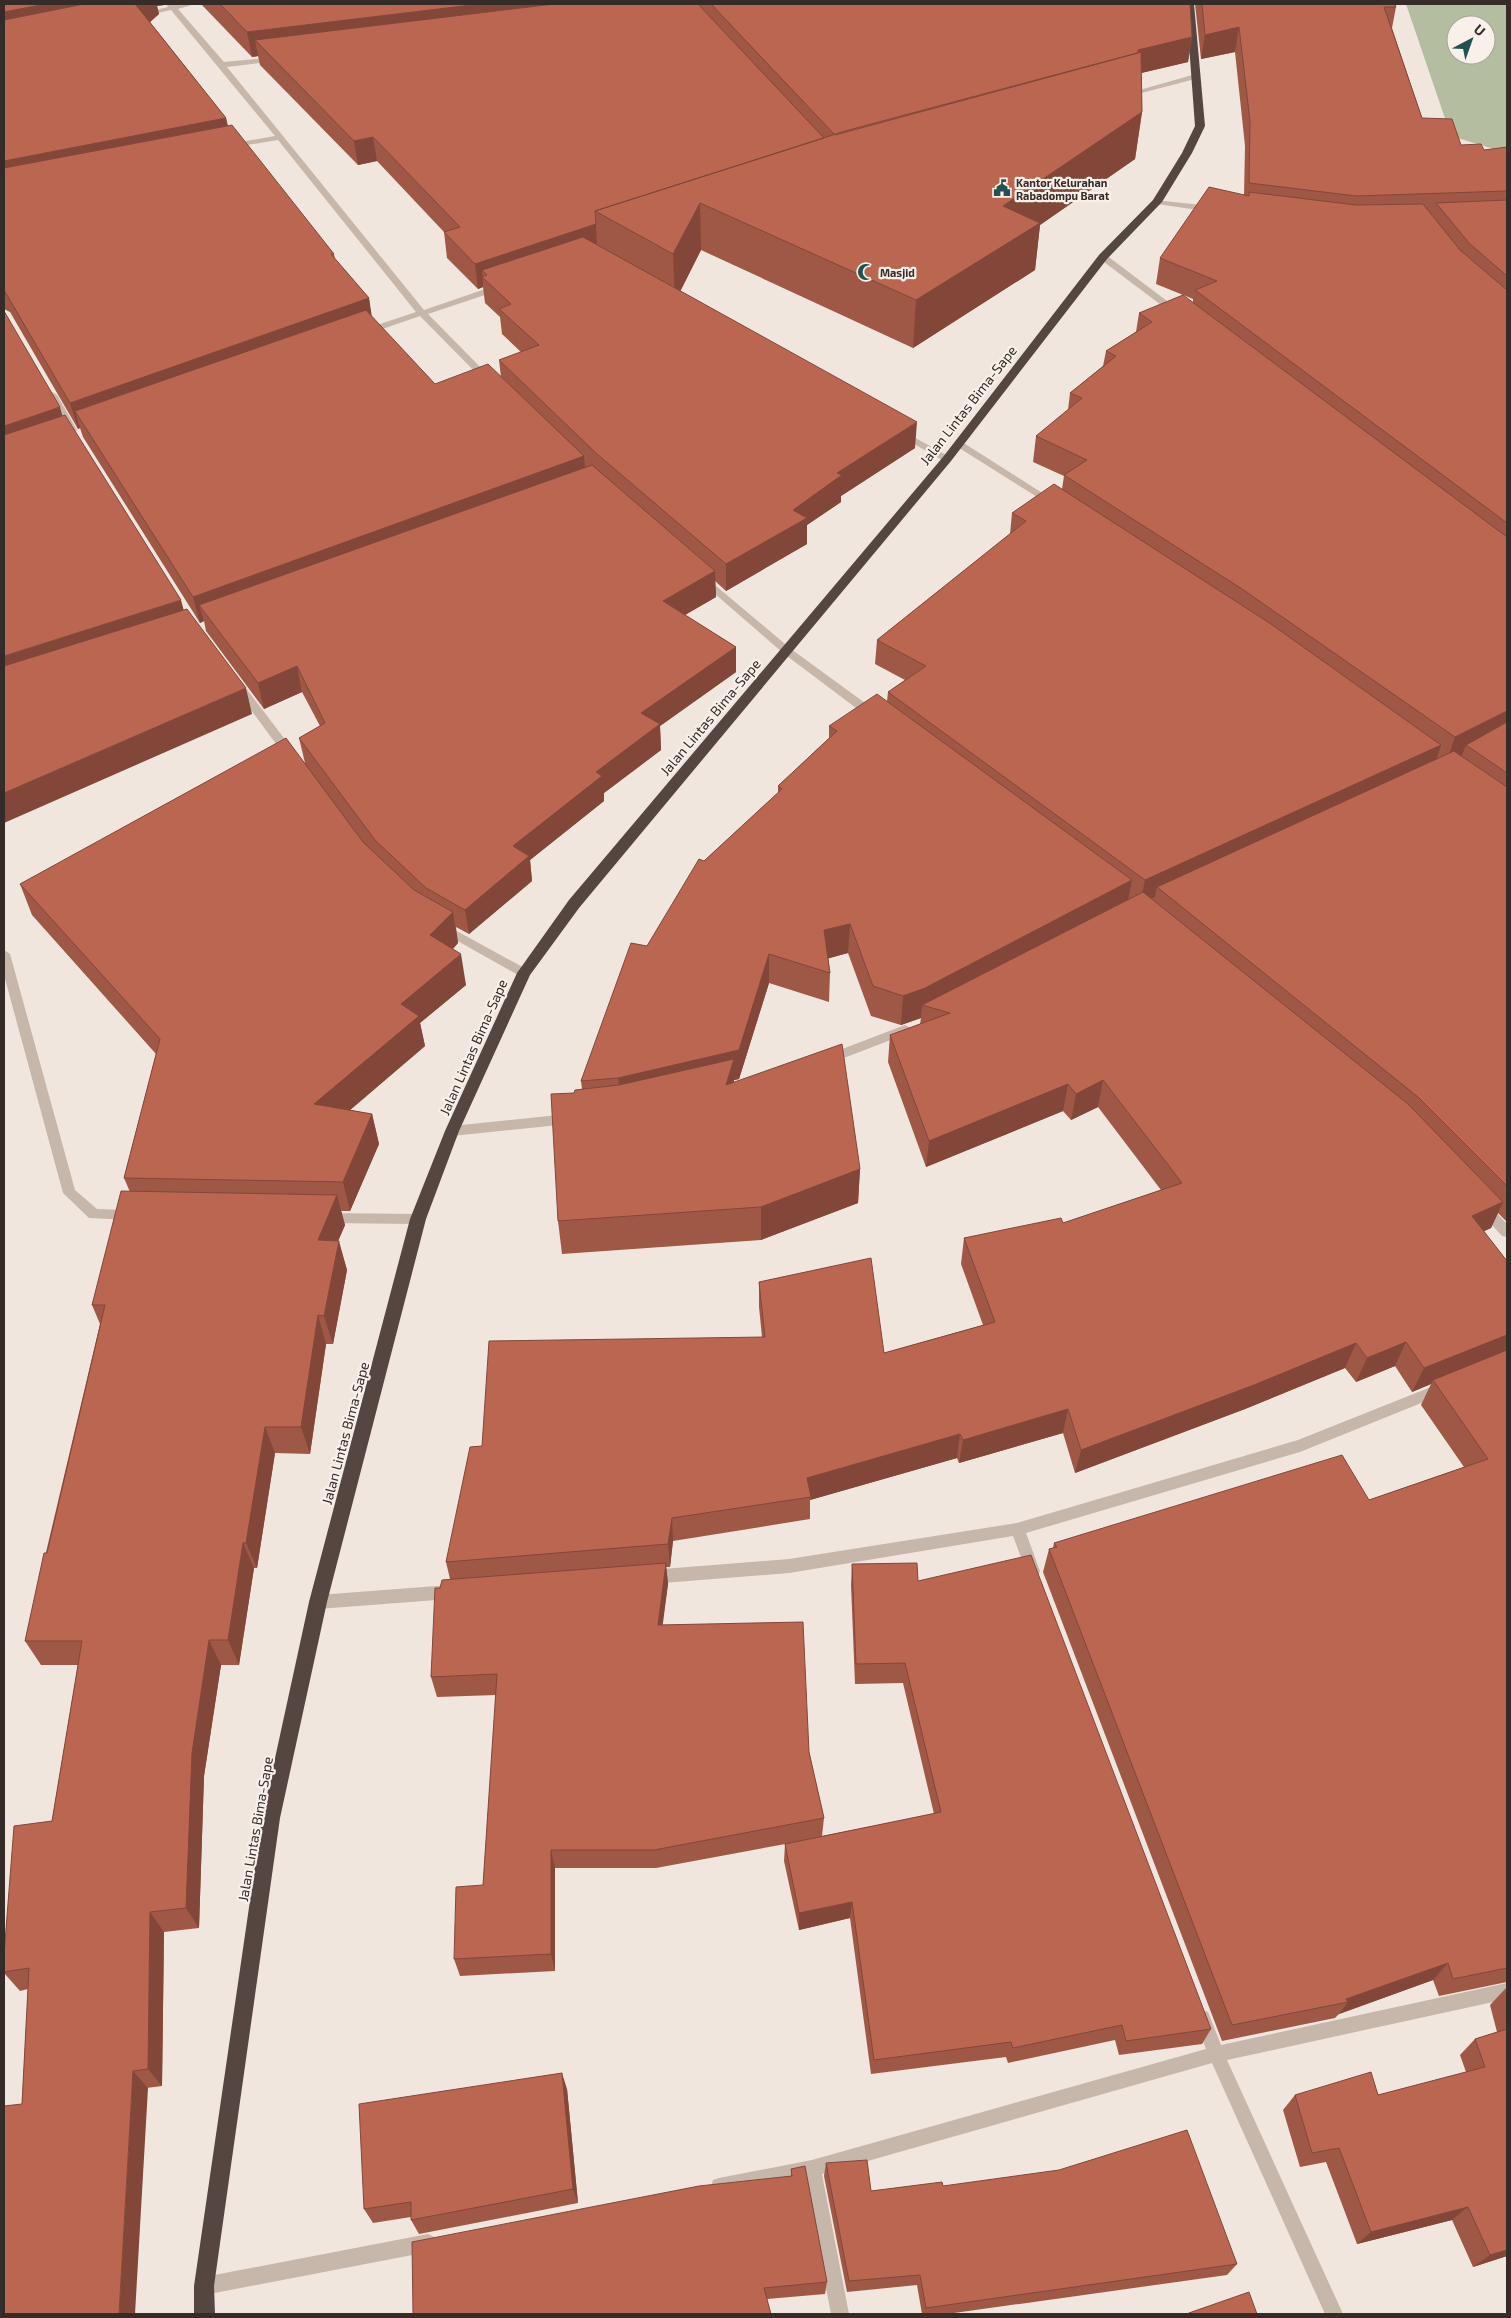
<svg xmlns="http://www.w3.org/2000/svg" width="1511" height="2318" font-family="'Exo 2',sans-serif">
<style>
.green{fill:#b4bd9f;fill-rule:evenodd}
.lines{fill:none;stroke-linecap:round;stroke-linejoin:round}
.minor{fill:#c7b6aa;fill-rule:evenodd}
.highway{fill:#554641;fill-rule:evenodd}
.wall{fill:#a05846}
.shaded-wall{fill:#824739}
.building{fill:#ba6651;stroke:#824739}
.labels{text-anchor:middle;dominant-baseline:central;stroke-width:4.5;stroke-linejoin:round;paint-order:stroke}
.far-poi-label{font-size:11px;font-weight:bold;fill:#352c29;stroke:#f8f0e9;text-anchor:start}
.street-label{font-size:14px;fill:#352c29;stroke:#f8f0e9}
</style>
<rect width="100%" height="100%" fill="#f0e6dd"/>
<path class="green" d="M1406 4H1507V153L1451 136ZM1456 25H1486V55H1456Z"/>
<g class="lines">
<path class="minor" d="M166 4H195L178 9 224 62 278 57V61H275L227 67 424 310 497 285H503V289L428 314 491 378V382H485L420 316 368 334H362V330L416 312 278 140 229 148V144L275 136 171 10 143 16 139 14 168 7Z
M1196 74H1199V78L1126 97 1122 95Z
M1154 200 1212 206 1216 209 1212 212 1157 204 1153 202Z
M1100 255H1106L1179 310V314H1173L1100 259Z
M52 392 57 395 77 430 75 432 72 433 67 430 47 395Z
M901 430 950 457 952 459 950 461H944L898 435 896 433Z
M959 441 962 442 1058 503 1056 505H1050L956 446V442Z
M703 575 791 649 876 711V717H868L783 653 699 580V576Z
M238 682 242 683 293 750 294 753 293 756H285L234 687 233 685Z
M444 924 528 970 530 973 528 976H520L440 931 438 928Z
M4 950 10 954 75 1190 97 1209 131 1210 136 1211 137 1215 136 1219 131 1220 89 1218 63 1193 4 975Z
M905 1025 909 1027 911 1030 909 1033 828 1064 822 1059 824 1056Z
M568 1114 572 1116 574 1119 572 1122 568 1124 452 1136 448 1134 446 1131 448 1128 452 1126Z
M1484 1203 1488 1204 1507 1224V1237L1502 1236 1480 1212 1478 1208 1480 1204Z
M326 1213 418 1214 423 1215 424 1219 423 1223 418 1224 326 1223 321 1222 320 1218 321 1214Z
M1441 1383 1446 1385 1448 1389 1446 1393 1300 1452 1026 1533 1040 1571 1038 1576 1033 1578 1028 1576 1013 1536 789 1573 650 1584 645 1582 643 1577 645 1572 650 1570 789 1559 1017 1523 1298 1440Z
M450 1585 455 1587 457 1592 455 1597 450 1599 318 1609 313 1607 311 1602 313 1597 318 1595Z
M1507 1983V1999L1227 2060 1343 2314H1325L1212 2063 822 2174 849 2314H831L805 2178 719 2194 713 2192 711 2186 713 2180 719 2178 812 2160 1206 2049 1194 2018 1196 2012 1202 2010 1208 2012 1221 2045Z
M428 2234 434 2237 437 2243 434 2249 428 2252 204 2295 198 2292 195 2286 198 2280 204 2277Z"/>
<path class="highway" d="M1186 4H1194L1205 126 1192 153 1162 202 1107 259 951 461 579 908 530 975 459 1131 426 1219 327 1602 280 1818 214 2286 215 2314H194V2286L262 1818 309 1602 410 1219 445 1131 517 973 569 900 943 457 1099 255 1153 200 1182 153 1195 126Z"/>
</g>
<path class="wall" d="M4 4H165L164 5 157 6 159 14 150 22 226 118 228 126 334 254 335 259 369 298 371 316 435 384 501 377 499 360 521 352 502 334 500 317 485 303 483 287 478 289 447 258 444 232 377 161 358 165 260 65 258 56 252 57 201 4H1190L1192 37 1188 62 1141 73 1142 112 1135 159 1040 225 1035 270 913 348 701 250 680 291 915 448 841 496V502L807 525V544L726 591 715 581 716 597 685 615 736 647V672L660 726 661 750 604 793V801L530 860 532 881 469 934 456 927 458 943 453 949 466 985 420 1023 425 1046 350 1110 372 1114 379 1144 350 1211H341L345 1225 338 1241 347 1270 333 1344H326L310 1454 275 1453 257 1568H254L239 1665H221L204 1776 199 1928 164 1932 162 2086 22 2104 28 1989 20 1991 4 1973V1955L52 1821 78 1665H41L25 1641 100 1324 92 1305 130 1192 124 1178 156 1054 32 915 20 884 305 763 299 738 320 726 302 692 264 709 206 631 204 621 200 623 83 437 80 428 78 429 10 312 4 309Z
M1195 4H1395L1396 7 1392 28 1422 118 1461 145 1484 150 1507 147V1220L1506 1221 1498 1213 1491 1228 1484 1231 1507 1350V1982L1439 1996 1433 1980 1339 2014 1335 2018 1222 2041 1043 1572 1049 1549 1053 1548 1054 1543 1369 1500 1464 1467 1421 1405 1431 1384 1412 1392 1395 1366 1356 1382 1345 1368 1245 1409 1075 1473 1063 1433 959 1463 957 1458 810 1500V1519L673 1541 670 1567H666L668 1584 662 1625 809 1752 824 1818 822 1836 934 1814 903 1683 855 1684 851 1585 852 1564 918 1581 1211 2029 1202 2044 1119 2055 1115 2040 1008 2063 1006 2057 871 2074 850 1918 799 1930 784 1861 785 1844 656 1868H555V1971L460 1976 454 1959 483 1885 496 1695 437 1697 431 1677 440 1588 450 1579 446 1562 482 1446 762 1337 759 1307V1282L884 1353 983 1325 961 1264 964 1238 1063 1223 1161 1190 1098 1107 1071 1120 1063 1111 926 1167 888 1062 890 1035 920 1024 921 1018 901 1025 871 1016 848 953 828 958 830 973 829 1002 769 983 739 1079 734 1080V1082L860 1169 858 1203 761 1240 562 1254 558 1221 574 1093 582 1089 581 1081 647 946 704 861 778 793V786L829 738V726L887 701 888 692 905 680 875 664 877 640 1010 534 1012 513 1062 489 1064 476 1033 462 1036 436 1068 410 1070 393 1103 366 1106 351 1136 332 1139 313 1193 302V299L1156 284 1160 258 1244 195 1245 146 1235 52 1201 59Z
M1507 1987V2256L1473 2267 1452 2220 1357 2244 1326 2162 1300 2167 1283 2110 1295 2095H1378L1466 2072 1460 2055 1475 2039 1497 2032 1490 2005 1506 1988Z
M567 2089 578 2203 419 2234 411 2220V2217L373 2223 364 2209Z
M826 2163 871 2191 943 2186 1237 2264 1227 2275 947 2314H922L917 2285 847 2292 824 2176Z
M791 2169 827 2282 825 2294 767 2299 413 2314 791 2177Z"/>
<path class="shaded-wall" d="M46 4H165L164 5 157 6 159 14 142 29 4 39V12Z
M480 4H677L255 40 258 56 252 57 247 32Z
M1239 27 1235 52 1201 59 1205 35Z
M1192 37 1188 62 1137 74 1138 50Z
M1142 112 1135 159 1040 225 1035 270 913 348 916 300 1003 206Z
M226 118 231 143 4 188V161Z
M373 137 377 161 358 165 354 141Z
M700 203 701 250 675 302 673 254Z
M596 224 597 250 487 275 482 270 483 287 478 289 475 264Z
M369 298 373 324 75 411 80 428 78 429 70 403Z
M60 407 67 433 4 455V426Z
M917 422 915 448 841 496V502L807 525V544L726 591V564L837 473Z
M584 456 586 482 199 605 204 621 200 623 193 597Z
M715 571 716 597 664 627 663 601Z
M181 600 188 626 4 685V656Z
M736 647V672L660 726 661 750 604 793V801L530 860 532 881 469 934 465 910 513 846 596 772 641 713Z
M297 666 302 692 264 709 258 683Z
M246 688 252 714 4 823V793Z
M1507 711V732L1466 745 1462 755 1446 763 1455 737Z
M1441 745 1433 770 1157 887 1155 897 1140 904 1145 880Z
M1132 880 1126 910 922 1005 921 1018 901 1025 903 996Z
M453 912 458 943 436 966 430 935Z
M850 924 848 953 823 960 824 930Z
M461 954 466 985 420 1023 425 1046 322 1134 314 1104 401 1004Z
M769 954V983L739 1079 734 1080 735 1094 621 1106 618 1078Z
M1103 1080 1098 1107 1071 1120 1076 1094Z
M1068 1084 1063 1111 926 1167 929 1141Z
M372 1114 379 1144 350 1211 343 1182Z
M860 1169 858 1203 761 1240V1207Z
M337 1195 345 1225 326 1269 318 1240Z
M1503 1202 1491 1228 1461 1242 1472 1216Z
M339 1241 347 1270 333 1344 324 1316Z
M318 1315 326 1344 310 1454 301 1427Z
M1507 1321V1349L1504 1355 1433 1380 1431 1384 1412 1392 1424 1368Z
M1406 1342 1395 1366 1356 1382 1367 1358Z
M1356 1343 1345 1368 1245 1409 1075 1473 1081 1450Z
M1068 1409 1063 1433 959 1463 963 1440Z
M265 1427 275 1453 257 1568 246 1543Z
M960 1434 957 1458 810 1500 811 1497 807 1478Z
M672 1518 673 1541 670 1567 668 1544Z
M243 1543 254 1568 239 1665 228 1640Z
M666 1563 668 1584 660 1646 658 1625Z
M209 1640 221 1665 204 1776 199 1928 186 1908 192 1753Z
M551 1850 555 1868V1971L551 1954Z
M852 1902 850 1918 799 1930V1913Z
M150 1912 164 1932 162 2086 148 2069Z
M1448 1963 1433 1980 1339 2014 1348 2002 1346 1999Z
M133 2071 148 2088 135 2314H119Z
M562 2073 567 2089 578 2203 573 2189Z
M1468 2207 1452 2220 1357 2244 1371 2232Z
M1507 2250V2256L1473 2267 1490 2255Z"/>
<path class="building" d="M4 4H46L4 12Z
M84 4H138L136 5 226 118 4 161V20Z
M220 4H480L247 32Z
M554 4H698L824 138 595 211 596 224 475 264 444 232 460 227 373 137 354 141 255 40Z
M711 4H1190L1192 37 1138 50V53L835 135Z
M1202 4H1395L1396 7H1384L1422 118 1452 119 1461 145 1481 144 1484 150 1507 147V191L1356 196 1249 183 1250 121 1239 27 1205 35Z
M1141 52 1142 112 1003 206 1040 223 916 300 700 203 673 254 595 211 845 131Z
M232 125 334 254H331L369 298 70 403 4 290V168Z
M1209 187 1249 196V192L1356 205 1423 204 1460 250 1507 290V523L1195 290 1217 281 1160 258Z
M1507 200V276L1469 243 1436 203Z
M583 237 917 422 837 473 842 475 793 510 807 518 726 564 597 454 499 360 539 345 499 309 511 304 482 277 487 275 482 270Z
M1183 295 1507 537V711L1455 737 1242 589 1064 475 1087 460 1036 436 1082 398 1070 393 1116 356 1106 351 1152 322 1139 313Z
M366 310 435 384 488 364 584 456 193 597 75 411Z
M4 311 60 407 4 426Z
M65 415 181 600 4 656V435Z
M592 465 715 571 663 601 736 647 641 713 660 724 596 772 602 776 513 846 529 856 465 910 426 888 375 840 299 738 325 723 297 666 258 683 199 605Z
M1054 484 1271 624 1441 745 1145 880 888 692 926 666 877 640 1026 521 1012 513Z
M187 609 246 688 4 793V666Z
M877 694 1132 880 925 988 903 996 873 986 850 924 824 930 830 973 769 954 739 1050 618 1078 581 1081 631 943 647 946 699 859 704 861 782 789 778 786 837 731 829 726Z
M1507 722V773L1466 745Z
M286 738 363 842 414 890 453 912 430 935 461 954 401 1004 419 1016 314 1104 372 1114 343 1182 124 1178 160 1039 20 884Z
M1454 751 1507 787V1186L1418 1097 1157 887Z
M1143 892 1408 1104 1503 1202 1472 1216 1507 1261V1335L1424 1368 1406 1342 1367 1358 1356 1343 1254 1385 1081 1450 1068 1409 963 1440 960 1434 807 1478 811 1497 672 1518 668 1544 446 1562 470 1447 482 1446 489 1341 765 1337 759 1282 871 1258 884 1353 995 1322 964 1238 1061 1218 1063 1223 1182 1183 1103 1080 1076 1094 1068 1084 929 1141 890 1035 950 1013 922 1005Z
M842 1044 860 1169 761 1207 558 1221 551 1094 574 1093 575 1090 619 1085 734 1059 726 1085Z
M121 1191 337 1195 318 1240 339 1241 324 1316 318 1315 301 1427H265L246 1543H243L228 1640H209L192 1753 186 1908 150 1912 148 2069 133 2071 119 2314H4V2106L22 2104 29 1968 4 1972V1955L14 1826 52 1821 82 1641H25L44 1553H47L105 1305H92Z
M1507 1350V1968L1453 1979 1448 1963 1346 1999 1348 2002 1232 2025 1049 1549 1057 1547 1054 1543 1342 1455 1369 1500 1488 1459 1433 1380Z
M1031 1555 1211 2029 1126 2041 1122 2025 1013 2048 1011 2042 874 2060 852 1902 799 1913 785 1844 941 1812 905 1663 856 1664 852 1564 917 1563 918 1581Z
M666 1563 658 1625 803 1622 809 1752 824 1818 654 1850H551V1954L454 1959 456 1887 483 1885 497 1674 431 1677 435 1588H440L442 1580Z
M1507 2029V2250L1490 2255 1468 2207 1371 2232 1339 2148 1312 2153 1295 2095 1371 2072 1378 2095 1485 2067 1475 2039Z
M562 2073 573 2189 411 2220V2202L364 2209 359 2104Z
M1187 2130 1237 2264 926 2308 920 2275 849 2281 826 2163 867 2160 871 2191 942 2182 943 2186 1059 2170Z
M805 2166 827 2282 764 2288 771 2314H413L412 2242 699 2186 792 2176 791 2169Z
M1249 2292 1257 2314H1186Z"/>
<defs>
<g id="civic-bare" transform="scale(1.35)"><path d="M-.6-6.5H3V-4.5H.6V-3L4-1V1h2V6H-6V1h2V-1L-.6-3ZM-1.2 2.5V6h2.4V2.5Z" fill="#235152" stroke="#f8f0e9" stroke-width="2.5" paint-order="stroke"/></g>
<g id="mosque-bare" transform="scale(1.35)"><path d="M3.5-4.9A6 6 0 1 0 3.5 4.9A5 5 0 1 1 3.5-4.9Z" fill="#235152" stroke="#f8f0e9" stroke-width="2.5" paint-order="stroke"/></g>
</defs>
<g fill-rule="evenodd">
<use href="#civic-bare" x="1002" y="188"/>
<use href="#mosque-bare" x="866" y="272"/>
</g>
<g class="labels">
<g class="far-poi-label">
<text x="1016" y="182">Kantor Kelurahan<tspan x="1016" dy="13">Rabadompu Barat</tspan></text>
<text x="880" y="272">Masjid</text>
</g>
<g class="street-label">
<text transform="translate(968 405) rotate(-52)">Jalan Lintas Bima-Sape</text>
<text transform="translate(710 717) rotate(-50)">Jalan Lintas Bima-Sape</text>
<text transform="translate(473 1047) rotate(-66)">Jalan Lintas Bima-Sape</text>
<text transform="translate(345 1433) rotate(-75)">Jalan Lintas Bima-Sape</text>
<text transform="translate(255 1829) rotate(-80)">Jalan Lintas Bima-Sape</text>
</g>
</g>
<rect width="1511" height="2318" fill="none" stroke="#352c29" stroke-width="10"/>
<g transform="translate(1471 40) rotate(41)"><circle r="24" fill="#f8f0e9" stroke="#aaa29c"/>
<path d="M0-4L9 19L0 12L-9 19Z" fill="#235152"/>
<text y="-8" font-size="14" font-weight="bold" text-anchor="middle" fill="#352c29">U</text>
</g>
</svg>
